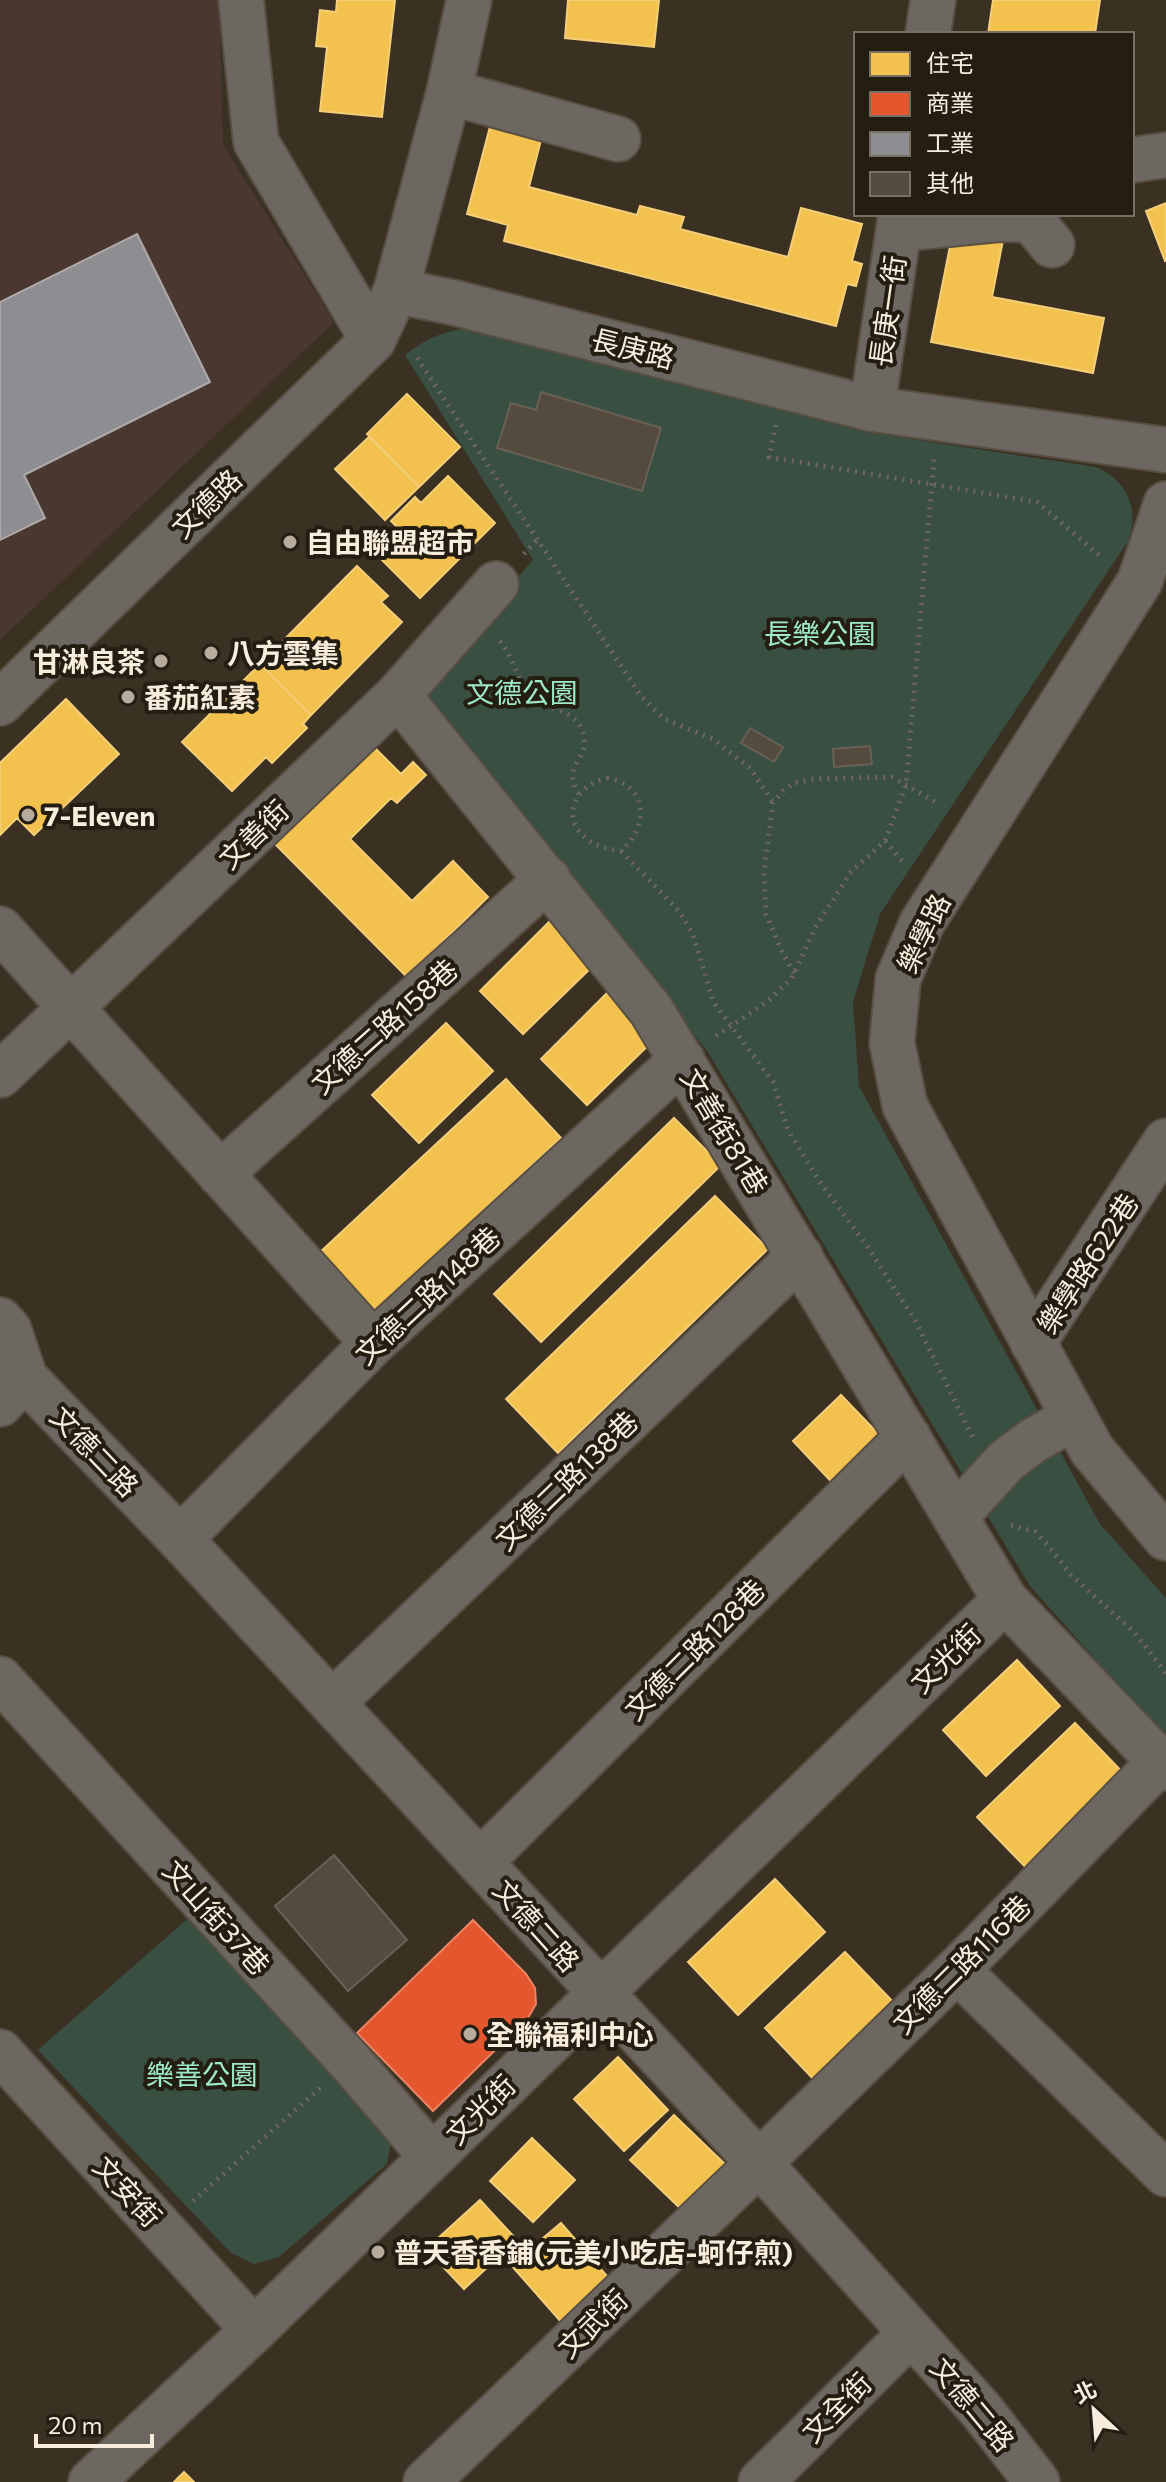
<svg xmlns="http://www.w3.org/2000/svg" width="1166" height="2482" font-family="Commissioner,'Noto Sans TC',sans-serif">
<style>
.industrial{fill:#4a3830}
.green{fill:#384f42}
.homes{fill:#f2c14e;stroke:#f4ce79;stroke-width:2}
.shops{fill:#e4572e;stroke:#ea8462;stroke-width:2}
.industry{fill:#8d8d92;stroke:#adaaa8;stroke-width:2}
.building{fill:#544b3e;stroke:#6a6156;stroke-width:2}
.lines{fill:none;stroke-linecap:round;stroke-linejoin:round}
.minor-casing{stroke:#584e42;stroke-width:48}
.path{stroke:#6e6760;stroke-width:5;stroke-dasharray:2 6;stroke-linecap:butt}
.minor{stroke:#6d6761;stroke-width:44}
.poi-dot{fill:#b6ab9c;stroke:#241d11;stroke-width:3}
.labels{text-anchor:middle;dominant-baseline:central;stroke-width:8;stroke-linejoin:round;paint-order:stroke}
.street-label{font-size:28px;fill:#f8ecdd;stroke:#241d11}
.poi-label{font-size:28px;font-weight:bold;fill:#f8ecdd;stroke:#241d11;text-anchor:start}
.park-label{font-size:28px;fill:#9eeac8;stroke:#241d11}
</style>
<rect width="100%" height="100%" fill="#3b3123"/>
<path class="industrial" d="M0 0H219L223 145 334 322 0 640Z"/>
<path class="green" d="M474 328 865 432 1096 467C1127 480 1140 509 1128 541L880 914 853 1002 859 1086 1100 1524 1166 1598V1739L1030 1586 707 1051 419 690 533 560 405 355C426 338 448 329 474 328Z
M193 1914 385 2121 391 2143 387 2164 279 2257 254 2264 231 2253 38 2050Z"/>
<path class="homes" d="M337 0H395L382 117 320 111 327 47 316 46 320 10 336 12Z
M568 0H659L654 47 565 38Z
M993 0H1100L1095 34H988Z
M492 119 543 132 529 187 637 215 640 206 684 217 680 229 788 257 801 208 862 224 852 261 862 264 856 286 847 284 836 326 504 241 508 225 467 214Z
M1166 203V260L1165 261 1146 211Z
M953 231 1003 240 992 297 1104 318 1093 373 931 342Z
M407 394 460 447 419 487 367 434Z
M369 437 419 487 385 520 335 469Z
M448 476 495 523 420 598 373 551 397 527 391 521 415 497 421 503Z
M357 566 388 596 381 602 402 622 311 715 260 664Z
M260 664 311 715 303 724 307 728 272 763 266 757 232 791 182 742Z
M66 699 119 754 34 835 17 818 0 835V763Z
M369 742 401 774 413 762 426 775 397 803 391 798 350 839 412 901 453 861 488 897 407 977 270 839Z
M551 920 595 964 523 1034 480 991Z
M614 986 661 1033 587 1105 541 1059Z
M446 1023 493 1071 419 1143 372 1095Z
M506 1079 561 1138 374 1313 318 1254Z
M674 1118 721 1165 541 1342 494 1294Z
M715 1196 768 1249 558 1453 506 1399Z
M841 1395 892 1448 843 1494 793 1441Z
M1017 1660 1060 1706 986 1776 943 1730Z
M1075 1723 1132 1782 1034 1876 977 1817Z
M775 1879 825 1932 738 2015 688 1962Z
M845 1952 897 2006 817 2083 765 2028Z
M618 2057 668 2110 624 2151 574 2099Z
M674 2115 727 2166 683 2211 630 2160Z
M532 2138 575 2180 533 2222 490 2181Z
M480 2200 517 2240 464 2289 426 2249Z
M561 2223 619 2290 570 2332 511 2265Z
M184 2472 194 2482H174Z"/>
<path class="shops" d="M473 1920 526 1974 535 1988 536 2004 528 2018 433 2111 357 2033Z"/>
<path class="industry" d="M137 234 210 382 24 475 45 518 0 540V302Z"/>
<path class="building" d="M541 392 661 428 642 491 497 448 511 403 536 410Z
M750 728 783 747 774 762 741 743Z
M870 746 872 764 834 767 833 749Z
M334 1855 407 1940 348 1991 275 1906Z"/>
<g class="lines">
<g class="minor-casing">
<path id="minor" d="M241 0 256 142 373 340
M928 34 933 0
M449 92 618 139
M1132 160 1166 155
M899 229 998 219 1031 220 1052 245
M396 291 451 302 872 409 1166 450
M872 409 901 214
M1166 504 1140 581 922 923 898 979 892 1043 905 1106 1092 1450 1166 1538
M398 695 651 1010 1005 1600 1166 1768
M0 703 373 340 396 291 449 92 469 0
M0 929 373 1343
M0 1075 398 695 496 584
M220 1174 548 879
M0 1320 9 1330 25 1378 180 1539 759 2163 981 2410 1037 2482
M1033 1343 1166 1141
M0 1404 25 1378
M955 1517 1006 1461 1031 1442 1074 1417
M180 1539 373 1343 682 1060
M0 1679 353 2065 432 2157
M332 1703 800 1256
M480 1862 908 1437
M957 1970 1166 2174
M0 2052 254 2330
M91 2482 254 2330 1005 1600
M426 2482 759 2163 957 1970 1160 1762
M761 2482 911 2333"/>
</g>
<path class="path" d="M417 358 641 696 664 719 713 739 751 769 773 803
M776 425 769 457 1037 502 1099 555
M524 554 538 539
M500 641C515 659 517 686 537 700 553 712 574 710 582 730 594 759 559 764 579 794
M607 778C649 786 649 826 621 851 609 849 596 847 586 838 558 816 578 784 607 778Z
M885 841 902 861
M621 851 679 911 693 935 714 1003 773 1082 788 1130 819 1181 867 1246 915 1320 973 1438
M794 973 781 950 766 914 764 872 773 803 783 791 794 783 814 779 892 777 939 804
M716 1036 768 1001 792 978 815 928 851 872 885 841 906 785 934 459
M1011 1525 1035 1532 1047 1544 1071 1575 1134 1632 1166 1673
M193 2201 320 2088"/>
<use href="#minor" class="minor"/>
</g>
<g class="poi-dot">
<circle cx="290" cy="542" r="8"/>
<circle cx="211" cy="653" r="8"/>
<circle cx="161" cy="661" r="8"/>
<circle cx="128" cy="697" r="8"/>
<circle cx="28" cy="815" r="8"/>
<circle cx="470" cy="2034" r="8"/>
<circle cx="378" cy="2252" r="8"/>
</g>
<g class="labels">
<g class="street-label">
<text transform="translate(887 311) rotate(-82)">長庚一街</text>
<text transform="translate(633 348) rotate(14)">長庚路</text>
<text transform="translate(206 503) rotate(-44)">文德路</text>
<text transform="translate(253 834) rotate(-44)">文善街</text>
<text transform="translate(923 933) rotate(-64)">樂學路</text>
<text transform="translate(384 1026) rotate(-42)">文德二路158巷</text>
<text transform="translate(725 1131) rotate(59)">文善街81巷</text>
<text transform="translate(1087 1263) rotate(-57)">樂學路622巷</text>
<text transform="translate(427 1295) rotate(-43)">文德二路148巷</text>
<text transform="translate(95 1451) rotate(46)">文德二路</text>
<text transform="translate(566 1480) rotate(-44)">文德二路138巷</text>
<text transform="translate(694 1649) rotate(-45)">文德二路128巷</text>
<text transform="translate(945 1658) rotate(-44)">文光街</text>
<text transform="translate(217 1917) rotate(48)">文山街37巷</text>
<text transform="translate(537 1925) rotate(48)">文德二路</text>
<text transform="translate(961 1964) rotate(-45)">文德二路116巷</text>
<text transform="translate(480 2109) rotate(-45)">文光街</text>
<text transform="translate(128 2191) rotate(47)">文安街</text>
<text transform="translate(592 2323) rotate(-44)">文武街</text>
<text transform="translate(973 2404) rotate(50)">文德二路</text>
<text transform="translate(836 2407) rotate(-45)">文全街</text>
</g>
<g class="poi-label">
<text x="306" y="542">自由聯盟超市</text>
<text x="227" y="653">八方雲集</text>
<text x="145" y="661" text-anchor="end">甘淋良茶</text>
<text x="144" y="697">番茄紅素</text>
<text x="44" y="815">7-Eleven</text>
<text x="486" y="2034">全聯福利中心</text>
<text x="394" y="2252">普天香香鋪(元美小吃店-蚵仔煎)</text>
</g>
<g class="park-label">
<text x="820" y="633">長樂公園</text>
<text x="522" y="692">文德公園</text>
<text x="202" y="2074">樂善公園</text>
</g>
</g>
<rect x="854" y="32" width="280" height="184" fill="#241d11" stroke="#797063" stroke-width="2"/>
<rect x="870" y="52" width="40" height="24" fill="#f2c14e" stroke="#797063" stroke-width="2"/>
<text x="926" y="72" font-size="24" fill="#f8ecdd">住宅</text>
<rect x="870" y="92" width="40" height="24" fill="#e4572e" stroke="#797063" stroke-width="2"/>
<text x="926" y="112" font-size="24" fill="#f8ecdd">商業</text>
<rect x="870" y="132" width="40" height="24" fill="#8d8d92" stroke="#797063" stroke-width="2"/>
<text x="926" y="152" font-size="24" fill="#f8ecdd">工業</text>
<rect x="870" y="172" width="40" height="24" fill="#544b3e" stroke="#797063" stroke-width="2"/>
<text x="926" y="192" font-size="24" fill="#f8ecdd">其他</text>
<g transform="translate(1094 2410) rotate(334)" stroke="#241d11" stroke-width="6" paint-order="stroke">
<path d="M0-6L14 30L0 20L-14 30Z" fill="#f8ecdd"/>
<text y="-12" font-size="22" font-weight="bold" text-anchor="middle" fill="#f8ecdd">北</text>
</g>
<path d="M36 2434v12h116v-12" fill="none" stroke="#f8ecdd" stroke-width="4"/>
<text x="48" y="2434" font-size="24" fill="#f8ecdd" stroke="#241d11" stroke-width="6" paint-order="stroke">20 m</text>
</svg>
